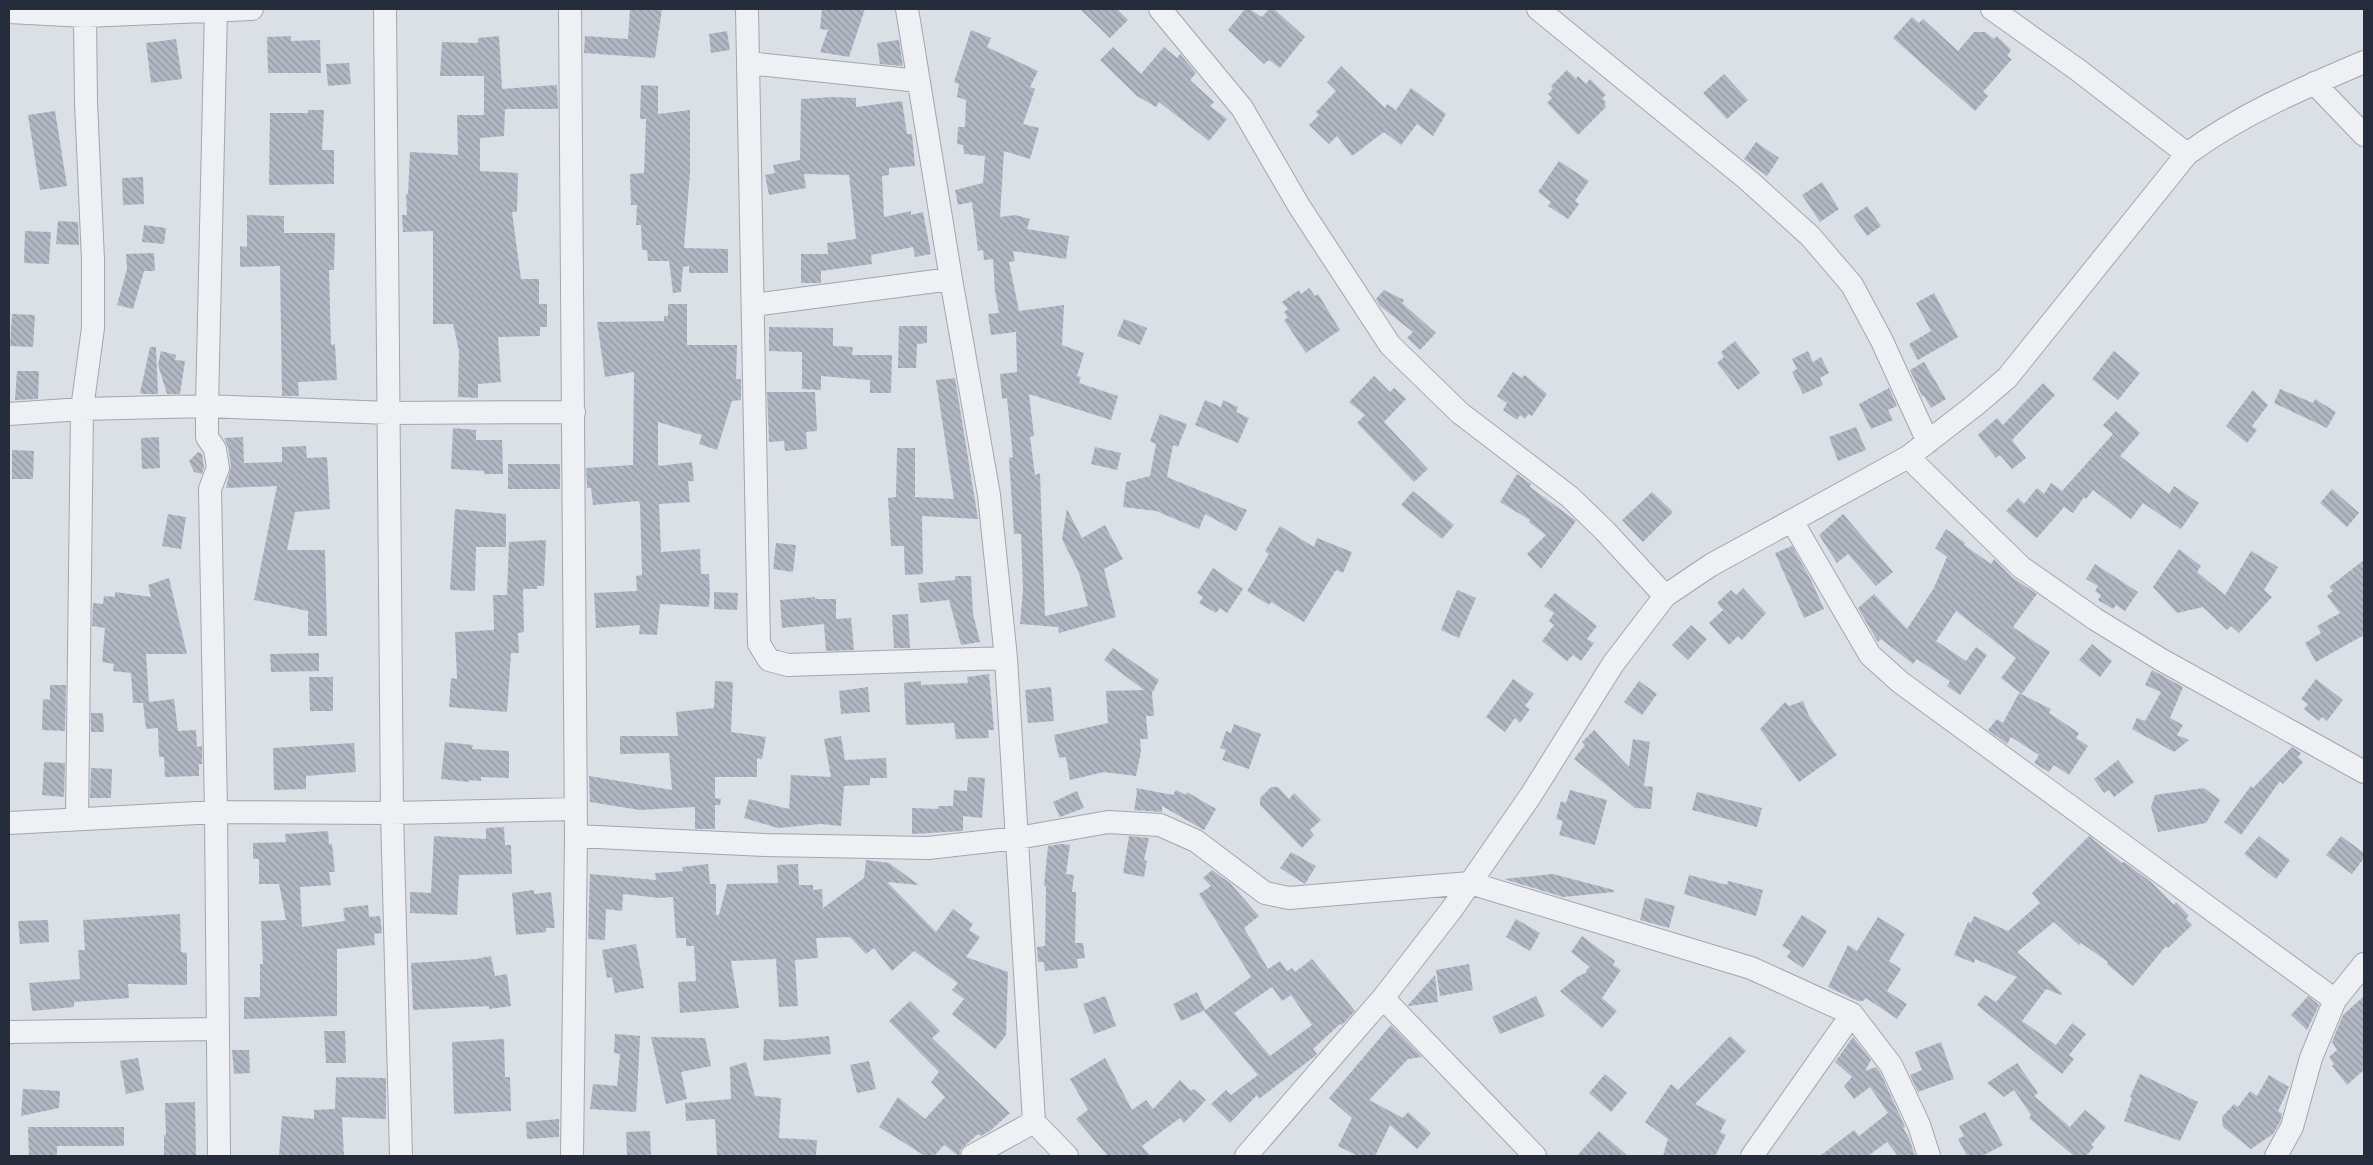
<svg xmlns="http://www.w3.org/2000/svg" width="2373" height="1165" font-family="Figtree,sans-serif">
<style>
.building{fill:url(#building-back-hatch);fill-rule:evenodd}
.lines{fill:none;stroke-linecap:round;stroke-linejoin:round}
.street-casing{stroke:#a1a6b0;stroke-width:24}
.street{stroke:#eef0f4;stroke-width:22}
</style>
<defs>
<pattern id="building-back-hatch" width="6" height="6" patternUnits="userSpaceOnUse" patternTransform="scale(1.25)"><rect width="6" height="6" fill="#b2b8c3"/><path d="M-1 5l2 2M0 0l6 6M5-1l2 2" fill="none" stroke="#9196a0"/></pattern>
</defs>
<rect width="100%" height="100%" fill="#dbdfe6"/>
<path class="building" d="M630 9H662L655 58 584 53 585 36 628 39Z
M822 9H865L849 57 820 52 828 30 820 29Z
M1080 9H1117L1128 20 1110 38Z
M1245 9H1249L1262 17 1269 9H1274L1305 37 1280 68 1269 60 1264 64 1228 30Z
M1912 17 1919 23 1923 19 1958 51 1974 32H1985L1994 39 1997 36 2011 50 2007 56 2012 59 1983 92 1988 96 1975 111 1893 38Z
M971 30 991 38 987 47 1038 71 1030 87 1035 89 1023 124 1039 128 1030 159 1004 151 1000 217 1015 215 1030 219 1027 229 1069 236 1066 259 1013 251 1015 261 1009 262 1019 311 1064 305 1062 345 1084 353 1077 376 1081 377 1079 383 1118 396 1111 420 1029 394 1034 436 1030 437 1035 475 1040 473 1045 616 1088 606 1079 573 1062 539 1067 509 1082 538 1105 525 1123 559 1104 569 1116 617 1059 633 1058 627 1020 624 1023 589 1021 534H1014L1009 458 1013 457 1007 398 1002 399 1000 374 1017 372 1016 332 991 335 988 314 999 313 995 291 993 259 984 260 983 250 978 251 972 202 958 205 955 190 983 183 985 156 964 154 963 145 957 144 958 127H965L966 100 957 97 959 84 954 82Z
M727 31 730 50 711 53 709 34Z
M291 36V41L320 40 321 73H268L267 37Z
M499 36 502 89 557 85 558 109H505L504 136 480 138V171L518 173 517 212H512L521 279H539V304H547V327H540V336L498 337 501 382 478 384V398L458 397 459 351 453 324H433V231L403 232 402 215H407L406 194H408L410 152 458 155 457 115H484V76H440L442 42 478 43V38Z
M176 39 182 79 151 83 146 43Z
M899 40 903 66 880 64 877 43Z
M1113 47 1141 74 1164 47 1177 58 1180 54 1196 73 1190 80 1214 102 1210 106 1227 119 1209 141 1159 102 1156 107 1137 96 1100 60Z
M349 63 351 84 328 86 326 64Z
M1341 66 1385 108 1387 104 1396 110 1411 88 1446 114 1433 136 1417 124 1401 145 1384 132 1352 156 1337 136 1329 144 1309 125 1319 115 1316 112 1336 91 1327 82Z
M1567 70 1576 79 1578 76 1586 84 1590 79 1606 95 1602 98 1606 102 1604 104 1606 107 1578 135 1547 103 1552 98 1548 94 1553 89 1551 86Z
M1724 74 1748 100 1727 119 1703 93Z
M641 85 658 86V114L690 110V173L684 248 728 249V273H689V266L683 267 681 292 673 293 669 261H648L647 250H642L641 225H636L637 205H631L630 174 644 173 646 119H640Z
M833 97 856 98V107L902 101 907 134H912L915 166 889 168V175L882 176 884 217 911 211V215L923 212 931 254 915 257 913 247 871 255 872 264 821 271V283H801V254H828L827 243 856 239 849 175 804 174 806 188 769 195 765 175 775 173 773 165 800 160 801 99Z
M308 110H324L322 150H334V184L269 185 270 113H308Z
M55 111 67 186 40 190 28 115Z
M1756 142 1779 158 1767 176 1744 159Z
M1559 161 1589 181 1575 201 1579 204 1568 219 1548 206 1551 202 1538 192Z
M143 177 144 204 123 205 122 178Z
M1822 182 1839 209 1820 222 1802 195Z
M1867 206 1881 226 1867 236 1853 216Z
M247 215 284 216V233H335L334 270H329L331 345 335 344 337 380 298 382 299 396H282L280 266 240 267V246L247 247Z
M58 221 78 222 79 245 56 244Z
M144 225 166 228 164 244 142 242Z
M25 231 51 232 49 264 24 263Z
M154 253 155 271H144L133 309 117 305 127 269 126 254Z
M1309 288 1315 296 1318 294 1340 330 1306 353 1284 320 1288 318 1284 312 1288 309 1282 302 1299 290 1301 294Z
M1384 290 1404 300 1402 303 1436 333 1420 350 1407 338 1413 332 1380 306 1376 299Z
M1934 293 1958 337 1918 360 1909 344 1931 331 1916 303Z
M668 304H687V345H737L736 379H741V400L732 401 717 450 699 444 702 435 658 422V464L659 466 692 462 694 481H688L690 502 659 504 661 552 700 549 701 574H709L710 593 709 607 660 604 657 635 639 634 640 625 596 628 594 593 637 591 636 576 642 575 640 504 638 501 593 505 591 488H587L586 468 633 465 634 372 605 377 597 322 664 321V316H668Z
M12 314 35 315 33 347 10 346Z
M1124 319 1147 328 1140 345 1117 336Z
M899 326H927V343L917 344 916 368H898Z
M769 327 833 328V346L853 347 852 355H892L891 393H870V380L821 376V390L802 389V352L769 351Z
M1735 341 1760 373 1738 390 1717 363 1724 357 1721 352Z
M150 347H156L158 394H144L140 393Z
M161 351 176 355 175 360 185 361 180 394H167L158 365Z
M1808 351 1813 362 1821 357 1829 373 1820 378 1823 385 1803 394 1792 372 1797 369 1792 359Z
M2114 351 2140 373 2118 400 2092 379Z
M1924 362 1946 399 1931 408 1924 396H1922L1910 370Z
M17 371H39L38 399 15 400Z
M1513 372 1522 378 1525 375 1547 394 1532 416 1528 414 1525 419 1520 415 1517 420 1503 410 1507 403 1497 396Z
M1374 376 1390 392 1394 388 1406 399 1384 422 1428 469 1414 482 1357 423 1365 415 1349 402Z
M955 378 978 519 922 516 923 574 905 575 904 546H891L888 498 896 497 897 448H915V497L954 499 936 380Z
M2043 383 2055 395 2012 440 2026 458 2012 469 2000 455 1996 458 1978 435 1997 418 2003 425Z
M1889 388 1897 406 1888 410 1893 420 1871 429 1859 404Z
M2280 389 2313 403 2315 399 2336 412 2327 428 2274 403Z
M2253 390 2268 405 2252 426 2257 430 2247 443 2226 426Z
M767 392H815L817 431 806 432 807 449 785 451 784 441 769 442Z
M1205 400 1221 407 1223 400 1238 407 1236 412 1249 418 1238 443 1195 425Z
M2116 411 2140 433 2120 456 2169 494 2174 486 2199 503 2181 529 2143 503 2131 519 2093 490 2086 499 2084 497 2073 513 2064 507 2037 538 2006 511 2018 498 2024 504 2037 488 2044 494 2051 483 2062 491 2113 434 2103 425Z
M1160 414 1187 424 1178 447 1173 445 1167 477 1247 510 1236 531 1205 514 1199 529 1156 511 1123 507 1126 482 1150 476 1156 444 1150 441Z
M1856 427 1866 450 1838 461 1829 437Z
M453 428 476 430V440H502L503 474H484V471L451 469Z
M159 437 160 468 142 469 141 438Z
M243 437 244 463 282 462V447L306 446 307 458 327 457 330 509 295 512 287 550H325L327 636H308V611L254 600 277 486 226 488 231 466 228 447 224 438Z
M1095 447 1121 453 1117 470 1091 464Z
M12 450 34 451 33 479H12Z
M198 452 202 454 204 467 202 474 194 472 189 461Z
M508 464H560V489H508Z
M1517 474 1531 484 1530 487 1576 521 1541 569 1527 554 1546 535 1529 522 1530 520 1500 502Z
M2332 489 2359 513 2347 527 2320 503Z
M1413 491 1454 525 1442 539 1401 505Z
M1652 492 1673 512 1643 542 1622 520Z
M455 509 506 514V547H476L475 591 450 590Z
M168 514 186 517 181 549 162 546Z
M1843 514 1893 572 1876 586 1848 554 1837 563 1819 535Z
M1280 526 1314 547 1317 538 1352 552 1343 573 1336 570 1304 622 1271 602 1269 605 1247 591 1269 554 1265 551Z
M1946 529 1965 543 1964 545 1991 564 1994 559 2013 578 2037 594 2013 627 2050 652 2022 694 2001 678 2016 658 1956 611 1936 641 1966 661 1976 647 1987 655 1960 695 1947 686 1950 681 1917 659 1913 664 1881 639 1878 642 1858 608 1874 594 1907 629 1934 588 1947 557 1935 548Z
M546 540 544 586H537V589H523L524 632 518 633 519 653H511L507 712 449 707 451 678 457 679 455 632 494 630 493 595H507L509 542Z
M776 543 796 545 793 572 773 569Z
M1792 546 1811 580 1824 609 1804 618 1775 553Z
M2179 549 2201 566 2197 572 2225 595 2251 551 2278 567 2264 590 2272 597 2239 633 2231 626 2227 630 2203 607 2177 613 2153 587Z
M2364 560V635L2316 662 2305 643 2321 633 2317 626 2340 613 2327 596 2333 591 2329 587Z
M2095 564 2138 592 2125 611 2116 605 2113 609 2098 600 2101 595 2095 591 2098 586 2086 579Z
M1213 568 1243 589 1227 613 1220 608 1216 613 1199 603 1203 597 1197 593Z
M955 576H971L973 614 980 642 961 645 949 600 920 603 918 583 955 580Z
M169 578 187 654H146L149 702 174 699 178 731 196 730 197 747 202 746V764H199V776L165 777 164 757H159L158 728 146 729 143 703H133L131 673 113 671 114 664 102 662 105 628 92 626 93 603 103 604 104 596 115 597V592L151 597 148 585Z
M1743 588 1766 613 1742 640 1738 636 1729 645 1709 623 1723 610 1717 603 1731 590 1736 595Z
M1457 590 1476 598 1459 638 1441 630Z
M714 592 738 593 737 610 714 609Z
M1555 593 1597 626 1587 639 1594 643 1581 661 1573 655 1567 661 1542 641 1554 625 1549 621 1554 613 1544 606Z
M815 597V599H836V619L851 618 854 650 826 651 824 624 782 628 780 600Z
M908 614 910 648H894L892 615Z
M1691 625 1707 639 1688 660 1672 645Z
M2092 644 2112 661 2100 677 2079 660Z
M1113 648 1159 680 1152 693 1154 716H1146L1148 739H1140L1141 751 1136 776 1104 772 1070 780 1066 757 1059 758 1054 735 1108 723 1106 691 1144 690 1104 660Z
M319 653V671L271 672 270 654Z
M2152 670 2183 687 2170 718 2183 725 2177 735 2189 740 2174 752 2132 729 2137 718 2145 721 2161 692 2145 685Z
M989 674 994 730H988L989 738 956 739 954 723 906 725 904 683 921 681V685L968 683 967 677Z
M309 677H333V711H310Z
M1513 679 1534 694 1525 706 1530 709 1520 723 1515 718 1505 732 1486 717Z
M2316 679 2343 700 2327 721 2322 717 2319 721 2304 709 2308 704 2301 699Z
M715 681 733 682 731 732 766 737 762 759 757 758V777H715V798L721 799 720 805H715V829H695V807L640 810 590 802 589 776 672 790 669 753 620 754V736H678L676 712 714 708Z
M1639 681 1657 694 1642 715 1624 702Z
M50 685H66L65 731 42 730 43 699 50 700Z
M868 687 870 712 841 714 839 691Z
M1051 687 1054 721 1028 723 1025 690Z
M2019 693 2051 709 2049 713 2079 733 2076 738 2088 746 2069 775 2054 765 2049 772 2034 763 2039 755 2011 737 2007 744 1988 730 1997 719 2003 723Z
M1803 701 1809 716 1837 755 1799 782 1760 729 1785 702 1789 706Z
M91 713H103L104 732H91Z
M1234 724 1261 734 1249 769 1222 760 1226 750 1220 748 1226 731 1231 733Z
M1594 730 1629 767 1633 739 1650 742 1644 786 1653 787 1651 809 1635 808 1574 759 1585 745 1582 742Z
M841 736 845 760 886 758 887 778H870V785L844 786 841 826 821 824 778 828 744 818 749 799 789 809 791 775 831 777 824 739Z
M445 742 473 745 472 749 509 751V778L481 777V781L469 780V782L441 779Z
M354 743 356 772 306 776V789L274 790 273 748Z
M2292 747 2301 753 2298 757 2303 762 2283 784 2280 781 2241 835 2224 822 2251 786 2253 788Z
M2118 760 2134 782 2114 797 2109 790 2104 793 2094 779Z
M44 762 65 763 64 797 42 795Z
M91 768 112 769 111 798H90Z
M968 777 985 778 982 818 963 816V831L912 834V808L938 809V806H953L954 790 967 791Z
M1271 787H1278L1289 799 1294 793 1321 820 1310 830 1314 835 1302 848 1260 805V798Z
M1136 788 1173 795 1176 790 1186 795 1187 792 1216 809 1204 830 1162 806V812L1134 810 1137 792Z
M2204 788 2220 800 2206 823 2158 832 2151 807 2155 795Z
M1570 790 1607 800 1595 845 1559 835 1563 821 1556 819 1561 801 1566 803Z
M1077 791 1084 808 1060 817 1053 802Z
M1697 792 1762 808 1757 827 1692 810Z
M504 827 505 845H511L512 874 459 875 457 915 410 913V892L431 893 434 836 486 839V828Z
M328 831 329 844H332L335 872H329L331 885 300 887 302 927 345 921 343 908 368 905 369 917 380 916 382 933 374 934 375 945 337 949V1016L244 1019V997H260V964H263L261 921 286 920 279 884H259V859H253V843L286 842 285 834Z
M1129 836 1149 838 1144 860 1147 861 1144 877 1123 873Z
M2089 836 2122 863 2124 862 2151 882 2174 905 2176 902 2189 916 2186 919 2192 925 2168 948 2166 946 2133 986 2107 964 2108 962 2081 943 2079 945 2054 922 2017 952 2062 993 2061 995 2046 989 2022 1021 2056 1045 2072 1023 2086 1034 2069 1055 2074 1059 2062 1074 1977 1005 1985 995 1996 1002 2017 977 1975 959 1974 963 1954 955 1968 922 1971 923 1974 916 2008 931 2040 903 2032 893Z
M2259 836 2290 860 2276 879 2244 854Z
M2341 836 2364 853V858L2352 874 2326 855Z
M1061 844 1070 845 1066 874 1074 875 1072 892H1076L1075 943H1083L1085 958 1077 959 1078 968 1045 971 1044 962H1038L1037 947 1045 946 1046 886H1044L1048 846Z
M1291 852 1316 866 1305 884 1280 868Z
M866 860 889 863 919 885 887 882 936 932 953 909 973 924 969 930 980 937 966 957 1008 972 1006 1035 995 1049 952 1014 964 999 952 990 958 983 914 951 892 971 874 948 866 954 850 937 816 938 818 958 795 960 798 1006 779 1007 776 959 731 961 739 1008 680 1013 678 982 696 981 694 946H686V938H676L673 897 660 898 623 894 622 911 606 909 605 940 588 939 590 874 656 880 655 873 683 871 682 867 708 864 710 884H716V915H719L727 884 778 883 777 865 798 864 799 885H813V890L822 889 823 908 864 878Z
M1212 870 1230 883 1259 916 1244 928 1268 969 1280 961 1287 971 1292 968 1295 972 1312 959 1355 1011 1342 1025 1340 1024 1313 1049 1317 1054 1315 1056 1259 1099 1257 1095 1230 1123 1211 1104 1226 1090 1231 1095 1258 1075 1204 1011 1251 977 1199 894 1211 886 1203 878ZM1272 987 1282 1001 1291 995 1312 1025 1270 1056 1234 1013Z
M1553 874 1614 890V892L1563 897 1504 879Z
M1689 875 1727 885 1728 881 1763 890 1756 916 1684 894Z
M534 890V894L551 892 555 928H546V932L516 935 512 893Z
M1645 898 1675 906 1669 928 1640 920Z
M180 914 181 952 187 953V985L128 984 129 998 74 1002V1007L32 1011 29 983 80 979 78 950H85L83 920Z
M1802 915 1827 931 1803 968 1787 957 1791 951 1782 946Z
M1878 917 1905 934 1889 961 1901 969 1887 991 1907 1004 1897 1019 1866 998 1863 1001H1858L1828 987 1848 945 1857 951Z
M1516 919 1540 933 1530 951 1506 937Z
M48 920 49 942 20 944 18 921Z
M1582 936 1615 961 1613 965 1621 970 1602 998 1617 1011 1602 1028 1560 991 1577 977 1587 972 1586 970 1590 967 1571 952Z
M636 944 644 988 615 993 612 977 607 978 602 950Z
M491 956 495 976 507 974 511 1006 489 1009V1006L413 1010 411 963 476 959Z
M1469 964 1473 990 1440 996 1436 970Z
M1435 975 1438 1002 1409 1006 1408 1005Z
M1197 992 1205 1010 1181 1021 1173 1004Z
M1105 996 1116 1026 1094 1034 1083 1004Z
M1536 996 1545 1016 1500 1034 1492 1017Z
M2308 996 2319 1005 2307 1030 2291 1015Z
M2364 996V1070L2347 1085 2332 1066 2334 1064 2329 1057 2337 1050 2332 1042 2343 1015Z
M910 1001 940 1031 932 1038 1010 1113 991 1130 981 1136 978 1134 961 1149 959 1156 944 1145 934 1156H925L879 1127 898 1097 925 1119 945 1097 931 1082 939 1072 889 1021Z
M1391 1025 1422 1057 1408 1059 1369 1100 1403 1118 1408 1112 1431 1133 1417 1149 1390 1125 1375 1156H1358L1338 1146 1352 1118 1329 1098Z
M324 1031H345L346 1063H326Z
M615 1034 640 1036 636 1112 590 1109 593 1084 617 1086 620 1054 614 1053Z
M829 1036 831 1054 763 1061 764 1039 785 1040Z
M1730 1036 1746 1051 1695 1104 1726 1120 1720 1132 1726 1135 1715 1156H1663L1668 1139 1645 1122 1671 1084 1678 1090Z
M651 1037 705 1038 711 1066 681 1072 687 1099 666 1104Z
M1853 1037 1871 1060 1865 1071 1876 1067 1880 1072 1905 1127 1903 1128 1909 1138 1915 1156H1898L1887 1142 1868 1156H1820L1854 1130 1859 1136 1888 1113 1870 1087 1854 1099 1844 1086 1852 1077 1835 1062Z
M504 1039 505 1077H510L511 1111 454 1114 452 1042Z
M1941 1042 1954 1079 1918 1092 1910 1075 1922 1070 1915 1052Z
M232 1050H249L250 1073 234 1074Z
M138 1058 144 1090 126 1094 120 1061Z
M1105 1058 1132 1110 1146 1100 1153 1109 1180 1080 1191 1091 1194 1089 1206 1100 1184 1123 1180 1118 1142 1146 1150 1156H1108L1076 1119 1088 1110 1070 1079Z
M869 1061 876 1089 857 1093 850 1065Z
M746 1062 755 1096 781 1098 779 1138 817 1140 816 1156H717L715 1119 686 1121 685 1103 731 1099 730 1067Z
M2017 1063 2038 1093 2034 1096 2070 1127 2085 1110 2106 1127 2091 1145 2094 1147 2086 1156H2074L2029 1118 2031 1115 2014 1090 2004 1097 1987 1083Z
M1605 1074 1627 1093 1611 1112 1589 1093Z
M2140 1074 2198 1102 2180 1141 2124 1121 2132 1098 2130 1097Z
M2269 1075 2289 1087 2278 1111 2282 1114 2280 1122 2273 1134 2251 1149 2223 1127 2222 1117 2234 1104 2238 1107 2250 1091 2257 1096Z
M336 1077 386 1078V1119L342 1117 344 1156H279L282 1116 314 1119V1110L335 1109Z
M23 1089 60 1091 59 1108 21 1116Z
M195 1102 196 1156H164V1135H166L165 1103Z
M1985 1112 2003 1145 1982 1156H1967L1958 1139 1964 1136 1959 1126Z
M559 1119V1137L527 1139 526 1122Z
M28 1127H124V1146H57V1156H29Z
M650 1131 651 1156H627L626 1132Z
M1599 1131 1628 1156H1577Z"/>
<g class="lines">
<g class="street-casing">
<path id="street" d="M216 9 207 406 389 413 574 412
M385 9 392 813 401 1156
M570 9 576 836 572 1156
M747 9 759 644 769 660 788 665 1006 658
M907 9 951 279 989 495 1006 658 1034 1122 1067 1156
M1160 9 1242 108 1299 206 1390 345 1460 413 1570 497 1605 531 1665 596
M1538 9 1748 180 1810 236 1852 285 1882 341 1928 442
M1992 9 2078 70 2187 154
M9 12 85 16 252 9
M748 63 919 81
M2314 83 2364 135
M753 305 951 279
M9 414 82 409 207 406V437L215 449 218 468 210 489 216 812 219 1156
M1908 457 2021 567 2095 619 2160 659 2364 772
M1792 521 1870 655 1900 682 2335 1000
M77 819 82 409 93 328V260L86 102 85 16
M9 823 216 812 392 813 576 809
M576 836 766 845 928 848 1018 838 1108 822 1160 825 1196 841 1265 893 1289 898 1470 883 1751 968 1852 1014 1891 1065 1919 1125 1929 1156
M1383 998 1535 1156
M9 1032 218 1029
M972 1156 1034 1122
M1246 1156 1383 998 1452 909 1531 795 1613 664 1665 596 1711 565 1908 457 1974 406 2007 378 2187 154C2241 114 2303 88 2364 62
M1752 1156 1852 1014
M2276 1156 2292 1127 2311 1058 2335 1000 2364 964"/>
</g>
<use href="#street" class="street"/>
</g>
<rect width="2373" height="1165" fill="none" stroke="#252c3c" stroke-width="20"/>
</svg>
